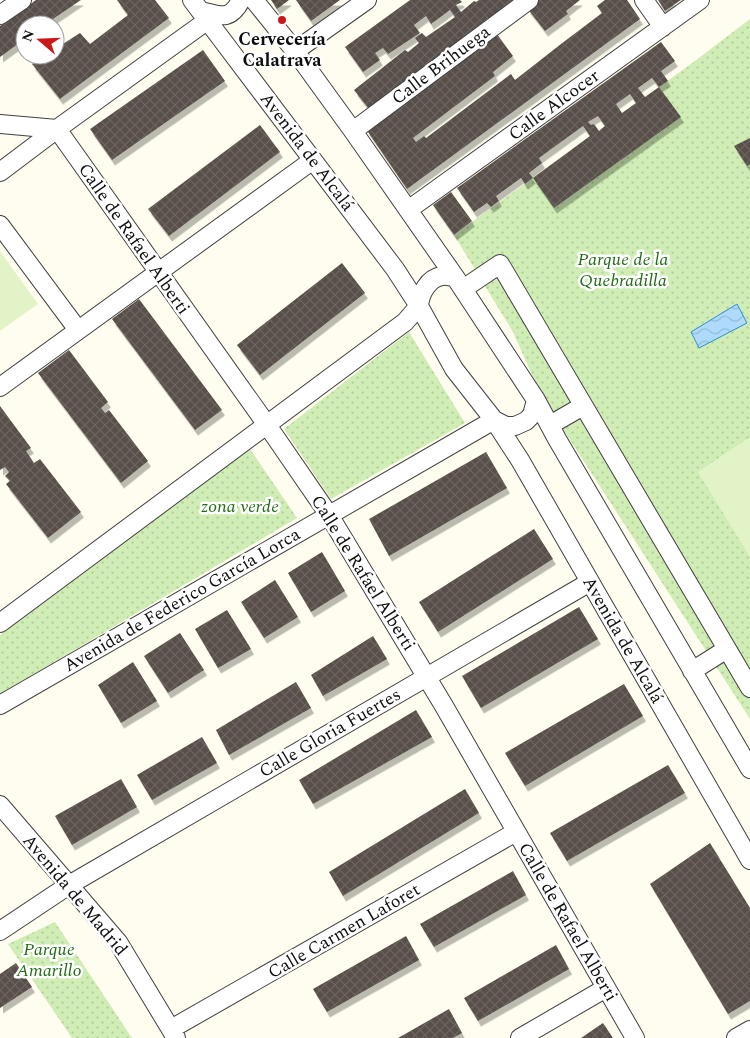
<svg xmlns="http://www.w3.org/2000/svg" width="750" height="1038" font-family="Spectral,serif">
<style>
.park{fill:url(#park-dots)}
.pitch{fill:#e2f4c7}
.water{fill:url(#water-waves);stroke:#2e8cd9}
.building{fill:url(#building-cross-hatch);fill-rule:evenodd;filter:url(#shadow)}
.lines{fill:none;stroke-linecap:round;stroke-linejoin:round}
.minor-casing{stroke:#414141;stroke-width:20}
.minor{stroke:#fff;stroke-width:18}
.poi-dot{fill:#cb1919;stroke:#fff;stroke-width:2}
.labels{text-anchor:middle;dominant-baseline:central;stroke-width:5;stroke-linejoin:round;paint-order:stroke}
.poi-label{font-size:18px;font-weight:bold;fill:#0e0e0e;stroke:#fff}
.street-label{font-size:18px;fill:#0e0e0e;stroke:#fff}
.park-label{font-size:18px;font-style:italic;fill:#256c18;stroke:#fff}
</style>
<defs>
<pattern id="park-dots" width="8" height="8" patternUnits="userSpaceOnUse" patternTransform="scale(1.25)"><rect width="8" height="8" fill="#cfedb4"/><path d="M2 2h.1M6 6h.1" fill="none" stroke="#b1ca9a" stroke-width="1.8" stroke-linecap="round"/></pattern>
<pattern id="water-waves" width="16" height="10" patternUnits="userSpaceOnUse" patternTransform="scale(1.25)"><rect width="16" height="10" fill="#aedbfc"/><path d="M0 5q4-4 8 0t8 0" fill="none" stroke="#94bbd7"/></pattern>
<pattern id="building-cross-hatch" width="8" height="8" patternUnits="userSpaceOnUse" patternTransform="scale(1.25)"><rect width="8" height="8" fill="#584f49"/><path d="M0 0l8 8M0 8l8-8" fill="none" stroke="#6b645f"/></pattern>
<filter id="shadow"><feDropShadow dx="3" dy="5.5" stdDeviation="0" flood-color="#0004"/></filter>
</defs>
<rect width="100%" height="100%" fill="#fffdef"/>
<path class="park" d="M750 19V719L541 395 513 332 454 235 691 64Z
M409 332 465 423 331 499 284 429Z
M250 449 297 518 0 694V635Z
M55 922 132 1038H72L8 944Z"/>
<path class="pitch" d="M0 251 38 304 0 331Z
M750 437V557L698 472Z"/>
<path class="water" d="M737 304 747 323 699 348 691 332Z"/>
<path class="building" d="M36 0H81L44 25H25V39L0 57V26Z
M117 0H155L169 18 60 99 32 64 46 55H55V49L80 33 90 44 128 15Z
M271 0H289L277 9Z
M296 0H340L311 21Z
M410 0H460L462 2 456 5 461 12 474 1 476 2 479 0H518L490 21 488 18 422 72 420 69 369 109 354 90 405 50 408 52 419 43 415 38 422 33 426 37 455 17 450 10 431 24 426 16 414 25 420 33 388 54 383 48 375 53 380 60 363 72 345 47Z
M537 0H580L566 11 568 14 545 31 527 8Z
M605 0H627L640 19 407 189 366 129 494 30 513 56 493 72 495 76 413 138 416 142 424 136 426 138 511 74 515 80 561 44 602 13 597 6Z
M658 0H681L665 11Z
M661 42 675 61 661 71 668 81 659 87 652 78 638 88 645 97 659 87 681 117 554 208 533 178 590 136 583 126 539 158 542 163 529 173 533 178 525 184 521 178 496 196 499 201 491 207 487 203 474 212 457 188ZM630 94 636 103 622 113 616 104ZM598 116 605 126 599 131 594 124 591 125 588 122Z
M203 50 225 81 112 160 90 129Z
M260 125 280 152 169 236 148 209Z
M750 138V164L747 166 734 146Z
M451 192 472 221 454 235 433 205Z
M342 263 365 293 260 375 237 345Z
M139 299 222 410 195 430 112 319Z
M69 350 108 402 101 408 105 413 109 410 148 461 121 483 38 373Z
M0 406 31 448 26 451 34 463 40 459 81 512 48 538 6 484 10 481 5 476 9 472 5 467 0 470Z
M486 452 507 488 389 556 369 519Z
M534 529 553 559 438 632 419 602Z
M322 552 345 591 311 612 288 573Z
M275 580 298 617 264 638 241 602Z
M579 607 598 639 481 708 462 676Z
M227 610 251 649 218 668 195 629Z
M180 633 204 670 168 693 144 656Z
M373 636 387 659 323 696 311 675Z
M133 662 157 701 121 723 98 685Z
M296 682 311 708 229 755 216 730Z
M624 684 643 716 525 786 505 753Z
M416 710 432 737 313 804 299 780Z
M202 737 217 763 152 800 137 775Z
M668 765 685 793 567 861 550 833Z
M121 779 137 807 72 845 55 816Z
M465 789 479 813 343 896 329 872Z
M710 843 750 908V1001L728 1014 650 884Z
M513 871 526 895 434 947 420 924Z
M406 936 419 960 327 1012 313 989Z
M556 945 569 969 478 1021 464 998Z
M16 963 32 987 0 1008V974Z
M449 1009 462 1033 453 1038H398Z
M603 1023 613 1038H581Z"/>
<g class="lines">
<g class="minor-casing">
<path id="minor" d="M192 0 395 269 419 306 454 369 494 420 520 460 750 860
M254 0 295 51 353 131 455 277 536 400 557 439 750 769
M644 0 663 27
M201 11C221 16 230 21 241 0
M0 15 22 0
M295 51 367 0
M0 124 57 129
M57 129 267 425 329 515 444 706 635 1038
M353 131 529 0
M0 172 57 129 208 20
M408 210 700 0
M0 225 78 330
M463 289 500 264 750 688
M419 306C420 294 428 278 442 276 446 275 451 277 455 277
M0 387 313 160
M494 420 506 426H515L526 421 532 415 536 400
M550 425 583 406
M0 623 405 322 419 306
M692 671 727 649
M0 705 494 420
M0 805 118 942 176 1038
M0 931 69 885 590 582
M171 1029 516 832
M520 1038 606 988
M736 1038 750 1030"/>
</g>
<use href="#minor" class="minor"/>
</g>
<circle class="poi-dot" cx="282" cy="20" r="5"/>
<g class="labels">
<g class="poi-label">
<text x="282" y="39">Cervecería<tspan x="282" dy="21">Calatrava</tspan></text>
</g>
<g class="street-label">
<text transform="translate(441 65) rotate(-37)">Calle Brihuega</text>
<text transform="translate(554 105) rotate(-36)">Calle Alcocer</text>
<text transform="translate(307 152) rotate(53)">Avenida de Alcalá</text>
<text transform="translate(134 239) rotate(55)">Calle de Rafael Alberti</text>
<text transform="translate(363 573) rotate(58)">Calle de Rafael Alberti</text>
<text transform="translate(182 600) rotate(-30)">Avenida de Federico García Lorca</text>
<text transform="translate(623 640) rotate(60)">Avenida de Alcalá</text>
<text transform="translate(330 733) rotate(-30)">Calle Gloria Fuertes</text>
<text transform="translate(75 895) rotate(50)">Avenida de Madrid</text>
<text transform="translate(568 922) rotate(60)">Calle de Rafael Alberti</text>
<text transform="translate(344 931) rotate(-30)">Calle Carmen Laforet</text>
</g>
<g class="park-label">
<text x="623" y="259">Parque de la<tspan x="623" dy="21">Quebradilla</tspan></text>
<text x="240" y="506">zona verde</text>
<text x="49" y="949">Parque<tspan x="49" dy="21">Amarillo</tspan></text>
</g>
</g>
<g transform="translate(40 40) rotate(289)"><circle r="24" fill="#ffffff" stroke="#9f9f9f"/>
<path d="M0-4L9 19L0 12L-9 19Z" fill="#cb1919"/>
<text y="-8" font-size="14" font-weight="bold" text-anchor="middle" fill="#0e0e0e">N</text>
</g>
</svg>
